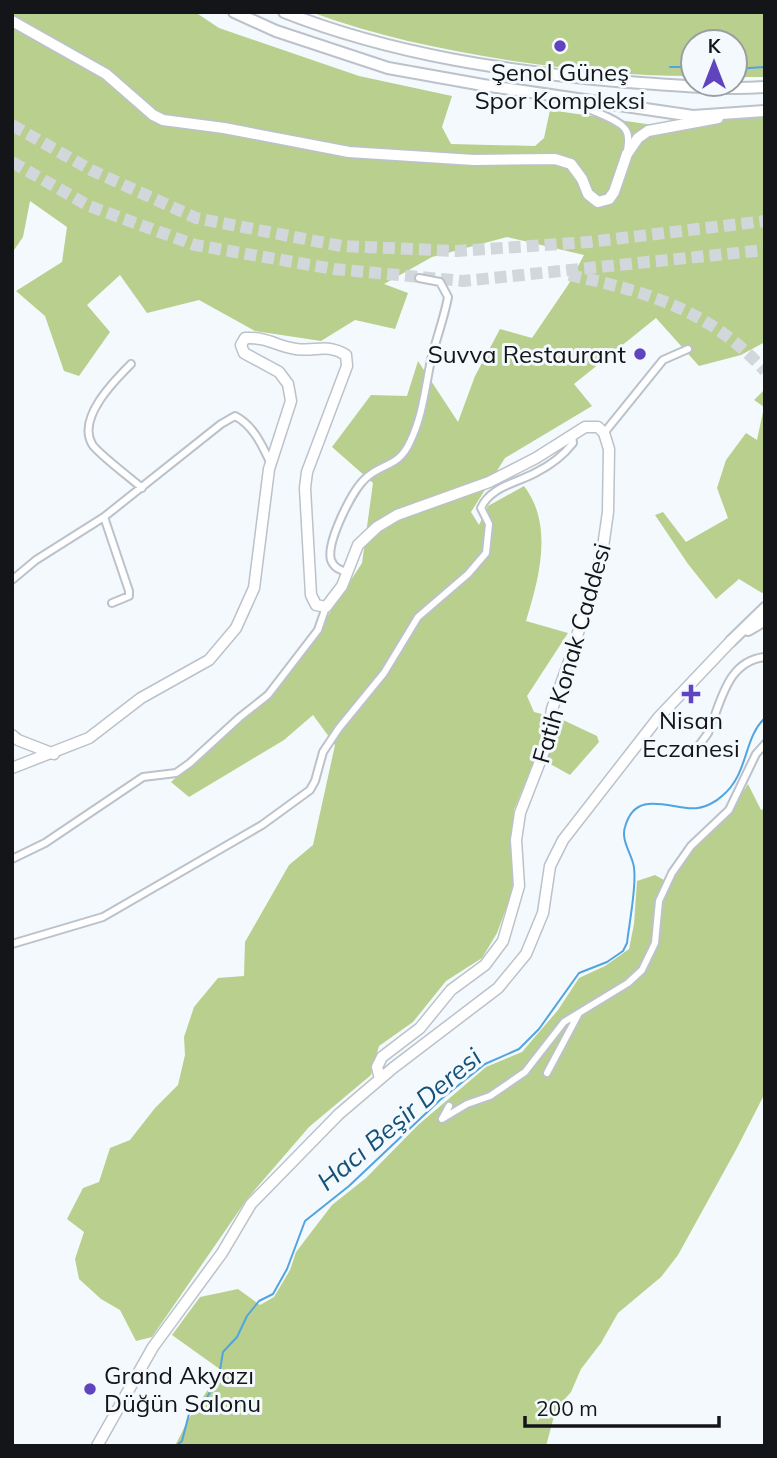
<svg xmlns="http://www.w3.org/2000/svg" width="777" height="1458" font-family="Mulish,sans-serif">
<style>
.green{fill:#b9cf8d}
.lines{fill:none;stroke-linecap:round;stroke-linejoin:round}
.stream{stroke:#51a4df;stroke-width:2}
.highway-tunnel{stroke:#d2d7db;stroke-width:12;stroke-dasharray:12 6;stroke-linecap:butt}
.street-casing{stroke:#bbc2ca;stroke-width:10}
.secondary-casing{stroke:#bbc2ca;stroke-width:13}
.primary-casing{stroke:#bbc2ca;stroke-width:14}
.street{stroke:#fff;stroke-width:6}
.secondary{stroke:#fff;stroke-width:10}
.primary{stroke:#fff;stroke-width:10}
.poi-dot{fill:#6044bd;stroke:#f4f9fd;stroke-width:2.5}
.labels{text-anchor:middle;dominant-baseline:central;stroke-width:6;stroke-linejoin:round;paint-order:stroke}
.poi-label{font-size:24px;fill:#131518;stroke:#f4f9fd}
.street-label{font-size:24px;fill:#131518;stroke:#f4f9fd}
.water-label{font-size:26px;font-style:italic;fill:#135179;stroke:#f4f9fd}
</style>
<rect width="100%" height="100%" fill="#f4f9fd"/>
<path class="green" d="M12 12H195L219 28 359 76 452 96 442 127 451 144 535 146 544 138 550 110 681 129 733 118 765 115V342L741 355 699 366 656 318 574 384 592 406 505 458 471 512 479 525 488 506 524 486C554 525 539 578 526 621L568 633 527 696 534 712 561 719 597 736 599 742 570 775 536 756 514 810 512 845 513 890 497 933 482 958 446 981 413 1022 379 1046 371 1075 309 1127 247 1199 152 1337 136 1341 120 1310 101 1299 79 1279 75 1259 84 1232 67 1219 83 1188 99 1182 110 1148 130 1140 155 1108 178 1085 185 1055 184 1037 194 1007 218 978 244 976 245 942 289 865 313 845 335 745 313 715 284 740 189 797 171 782 268 695 318 631 362 563 373 483 332 447 371 395 407 396 418 361 458 422 475 376 500 329 532 338 568 285 584 255 507 237 432 257 384 284 408 293 395 329 355 320 321 341 255 331 199 300 147 313 120 275 87 305 110 332 79 376 64 371 45 316 16 291 62 262 67 227 30 201 23 237 12 253Z
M311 12H765V77H735V42H693V76C630 76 569 69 507 60 440 49 375 36 311 12Z
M765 389V591L762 593 739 579 716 599 688 564 655 515 663 512 686 542 728 518 717 488 726 460 746 433 757 440 764 407 754 400Z
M748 784 761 810 765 808V1093L737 1148 678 1255 661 1277 618 1313 601 1343 581 1369 571 1392 556 1409 546 1446H175L189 1418 221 1370 172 1335 200 1297 238 1289 260 1305 274 1297 290 1270 296 1252 332 1205 366 1178 418 1125 486 1067 522 1052 558 1010 579 978 605 966 629 949 634 924 637 881 655 875 664 880 671 878 694 846 731 810Z"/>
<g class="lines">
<path class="stream" d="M670 67H693
M735 69 765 67
M176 1446 182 1441 189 1414 201 1408 219 1376 223 1352 237 1337 247 1316 259 1301 273 1294 287 1269 305 1221 349 1186 440 1100 485 1064 519 1049 539 1029 579 973 607 962 623 951 627 943C629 925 638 878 633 863 630 852 621 839 625 827 636 786 675 812 698 808 706 807 717 801 722 796 749 774 743 738 765 718"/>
<path class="highway-tunnel" d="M12 125 91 170 196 218 341 246 457 251 589 242 765 221
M12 162 89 206 195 245 334 269 463 281 765 250
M569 275C646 291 710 310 765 371"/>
<g class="street-casing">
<path id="street" d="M568 101C581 107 618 118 625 129 630 135 628 144 627 151
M131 364C114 381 77 418 92 444 97 453 132 479 142 488
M604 433 663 360 688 349
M104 517 129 591V596L112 603
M347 572C340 570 334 568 331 560 326 543 352 490 366 478 382 463 399 467 410 442 423 415 425 388 431 360 436 339 444 319 448 297L440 282 419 278
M12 580 36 560 104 517 221 424 235 416C253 425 262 445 270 462
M695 751C699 745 704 739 708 733 721 704 726 661 765 657
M12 859 45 843 143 777 176 773 190 763 239 718 268 695 318 630 326 607
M12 944 103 917 262 825 310 790 315 781 323 752 339 728 384 673 418 617 468 574 486 553 489 524 481 508C490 487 516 483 535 473 549 466 563 456 573 443L572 436
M547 1073 579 1013
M449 1106 442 1119 467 1104 490 1096 525 1072 564 1022 628 983 642 970 655 943 659 901 672 873 691 846 729 810 756 754 765 744"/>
</g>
<g class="secondary-casing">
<path id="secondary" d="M12 21 106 74 153 115 163 120 224 128 349 152 474 160 555 159 571 164 582 179 588 194 598 202 609 199 614 192 627 154 638 138 648 131 718 118
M12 735 18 740 54 754
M12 768 89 738 141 698 209 660 236 628 254 588 269 469 291 401 288 384 279 372 244 353 241 345 245 338C269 337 275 346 296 349 316 352 327 343 346 355L347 366 307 472 305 488 311 595 316 605 326 607 342 586 358 545 377 527 397 515 489 482 536 458 585 427H598L604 433 609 449 608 512 602 554 570 659 552 709 546 746 520 813 516 840 519 886 503 941 485 965 451 990 420 1028 382 1057 377 1067 380 1079
M97 1446 153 1347 222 1253 251 1204 339 1114 393 1068 498 988 526 954 543 913 550 866 563 840 658 718 731 641"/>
</g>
<g class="primary-casing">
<path id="primary" d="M234 12 276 31 388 68 483 85 693 116 765 111
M284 12C393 55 510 72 627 82 672 85 719 90 765 87
M748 630 765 620
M731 641 765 608"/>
</g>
<use href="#street" class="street"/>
<use href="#secondary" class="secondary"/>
<use href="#primary" class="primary"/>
</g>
<g class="poi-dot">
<circle cx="560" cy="46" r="7"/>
<circle cx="640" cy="354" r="7"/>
<path d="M687.5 683.5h7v7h7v7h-7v7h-7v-7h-7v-7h7z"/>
<circle cx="90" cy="1389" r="7"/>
</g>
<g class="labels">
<g class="poi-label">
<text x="560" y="72">Şenol Güneş<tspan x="560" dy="28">Spor Kompleksi</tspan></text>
<text x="626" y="354" text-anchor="end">Suvva Restaurant</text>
<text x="691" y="720">Nisan<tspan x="691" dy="28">Eczanesi</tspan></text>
<text x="104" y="1375" text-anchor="start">Grand Akyazı<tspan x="104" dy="28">Düğün Salonu</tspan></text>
</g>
<g class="street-label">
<text transform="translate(571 653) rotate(-74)">Fatih Konak Caddesi</text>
</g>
<g class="water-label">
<text transform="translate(399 1119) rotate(-40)">Hacı Beşir Deresi</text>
</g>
</g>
<rect width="777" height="1458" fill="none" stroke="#131518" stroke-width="28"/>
<g transform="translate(714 63)"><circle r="33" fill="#f4f9fd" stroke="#9a9ea1" stroke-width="2"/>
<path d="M0-5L12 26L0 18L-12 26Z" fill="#6044bd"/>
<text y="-10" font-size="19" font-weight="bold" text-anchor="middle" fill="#131518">K</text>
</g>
<path d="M525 1416v10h194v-10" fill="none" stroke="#131518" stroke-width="3.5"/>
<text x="536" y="1416" font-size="21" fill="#131518" stroke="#f4f9fd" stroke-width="5" paint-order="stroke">200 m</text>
</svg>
